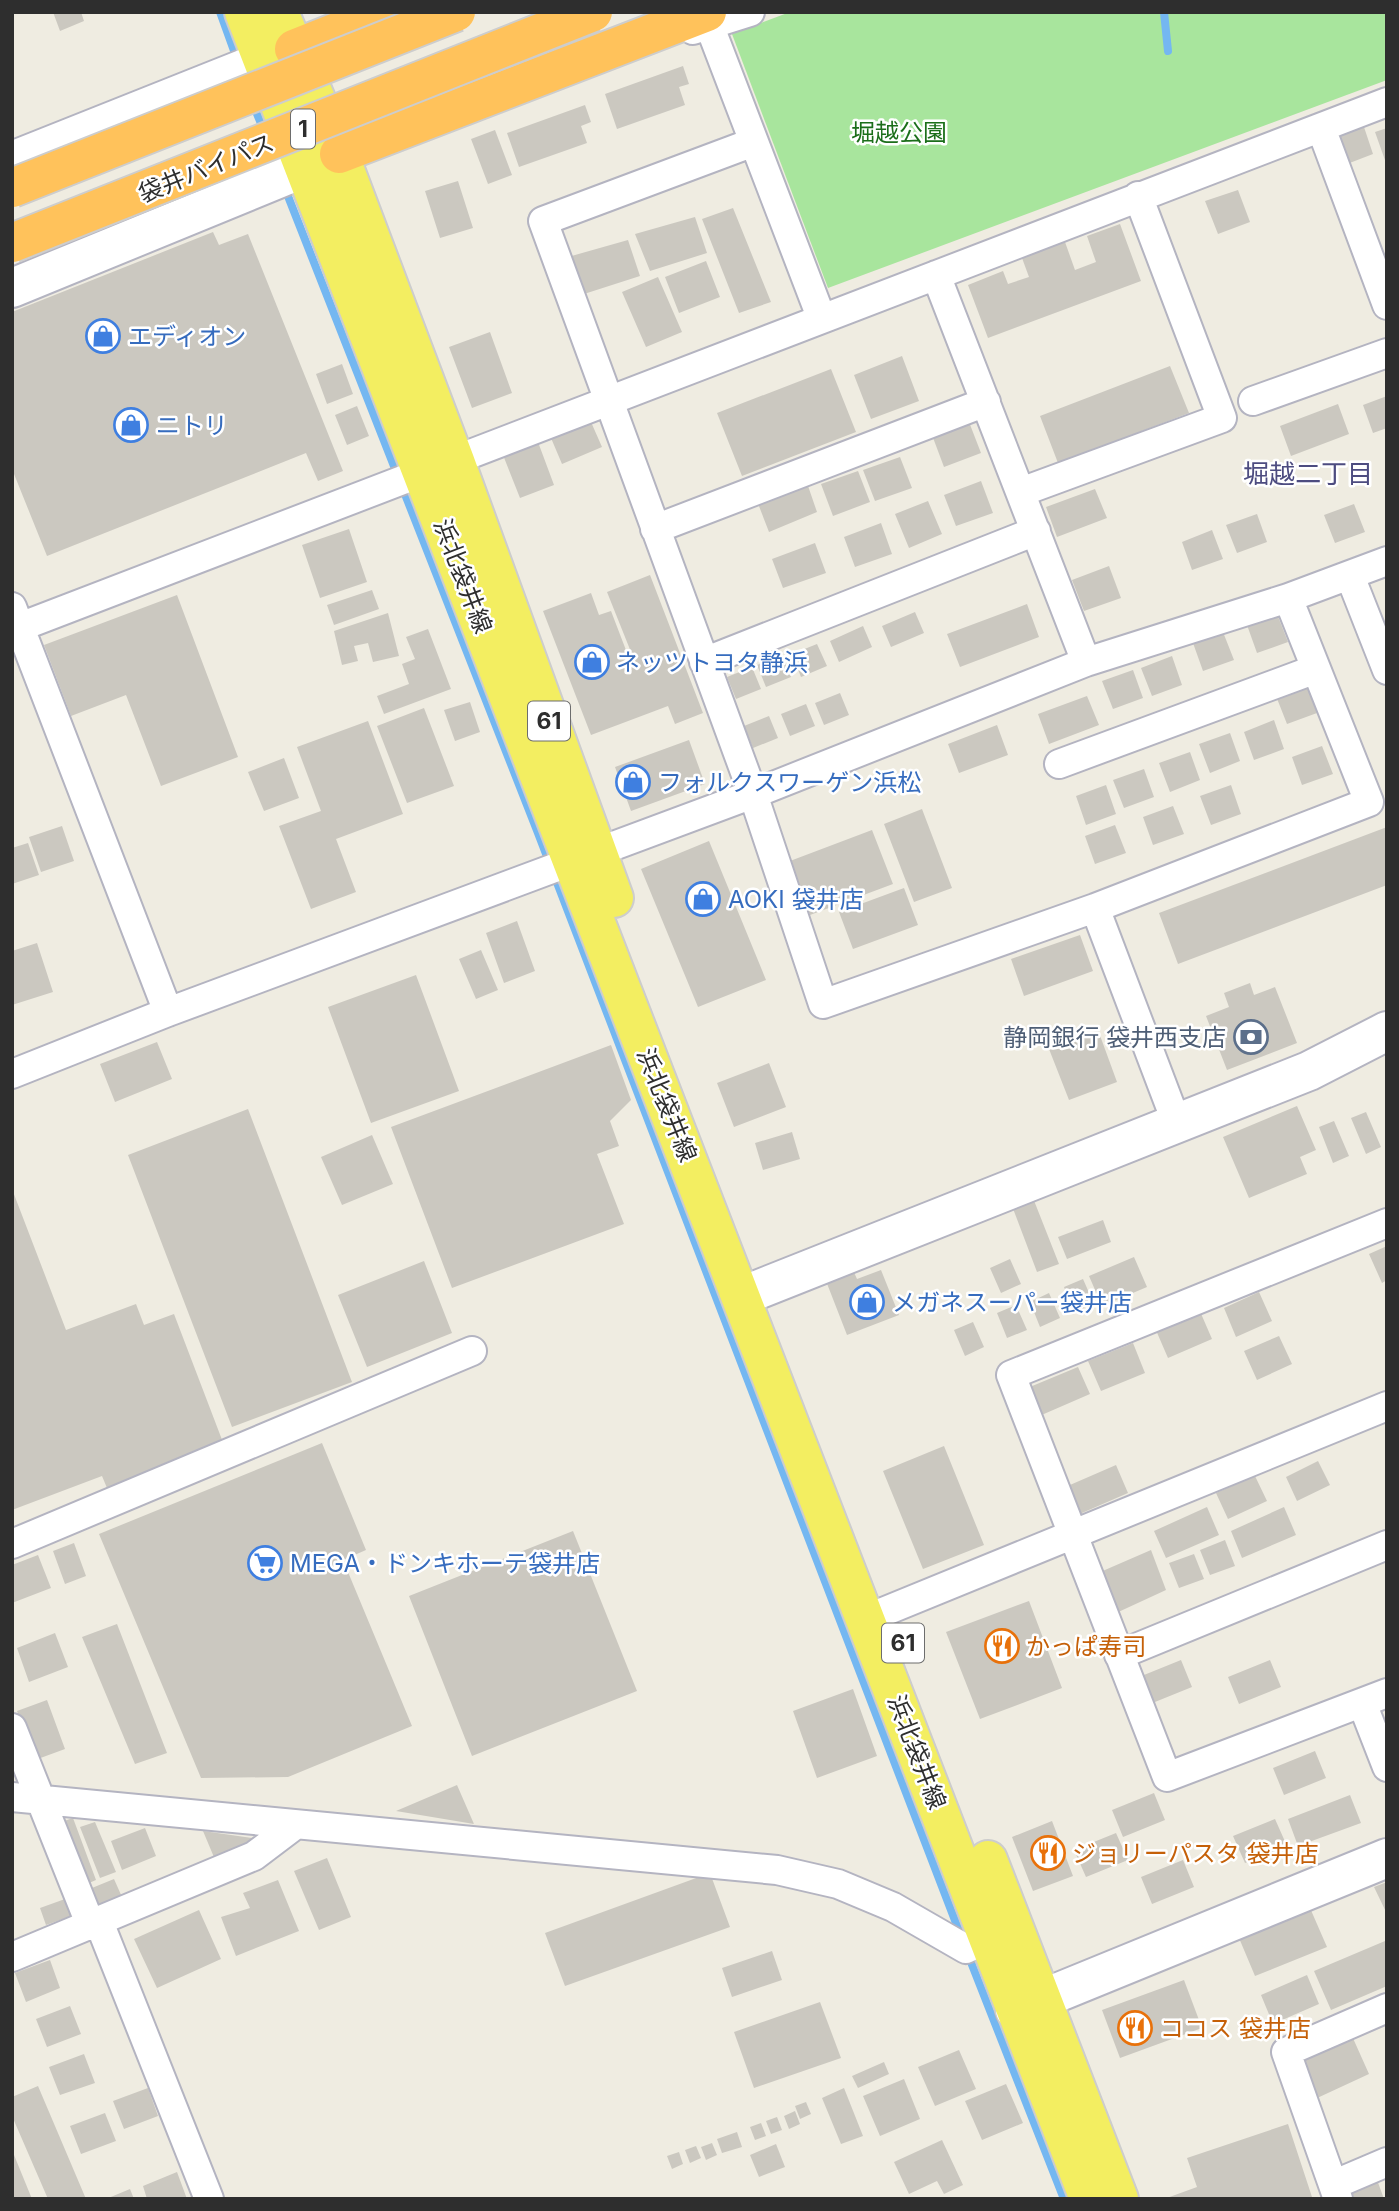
<svg xmlns="http://www.w3.org/2000/svg" width="1399" height="2211" font-family="Inter,'Noto Sans JP',sans-serif">
<style>
.green{fill:#a8e59d}
.lines{fill:none;stroke-linecap:round;stroke-linejoin:round}
.stream{stroke:#74b7f1;stroke-width:8}
.building{fill:#cbc8c0}
.street-casing{stroke:#b4b4c1;stroke-width:32}
.secondary-casing{stroke:#b4b4c1;stroke-width:42}
.primary-casing{stroke:#cdcdcd;stroke-width:42}
.highway-casing{stroke:#cdcdcd;stroke-width:42}
.street{stroke:#fff;stroke-width:28}
.secondary{stroke:#fff;stroke-width:38}
.primary{stroke:#f3ee61;stroke-width:38}
.highway{stroke:#ffc25b;stroke-width:38}
.highway-bridge-casing{stroke:#cdcdcd;stroke-width:42;stroke-linecap:butt}
.highway-bridge{stroke:#ffc25b;stroke-width:38}
.labels{text-anchor:middle;dominant-baseline:central;stroke-width:5;stroke-linejoin:round;paint-order:stroke}
.shield{fill:#fff;stroke:#6d6d6d;stroke-width:2}
.shield-label{font-size:23px;font-weight:bold;fill:#2e2e2e}
.park-label{font-size:24px;fill:#1b6e1a;stroke:#fff}
.street-label{font-size:24px;fill:#2e2e2e;stroke:#fff}
.shop-label{font-size:24px;fill:#366cbe;stroke:#fff;text-anchor:start}
.service-label{font-size:24px;fill:#4e5e75;stroke:#fff;text-anchor:end}
.food-label{font-size:24px;fill:#c56008;stroke:#fff;text-anchor:start}
.neighbourhood-label{font-size:26px;fill:#4d4c80;stroke:#fff}
</style>
<rect width="100%" height="100%" fill="#efece1"/>
<path class="green" d="M790 12H1387V80L828 288 732 34Z"/>
<g class="lines">
<path class="stream" d="M220 12 238 62
M1164 12 1168 51
M253 104 264 131
M284 186 538 833 961 1936
M967 1952 1064 2199"/>
</g>
<path class="building" d="M53 12H81L84 21 60 31Z
M683 66 689 84 679 87 685 105 617 129 605 94Z
M585 105 591 122 581 126 587 143 519 167 507 133Z
M1364 127 1373 154 1347 164 1337 137Z
M1387 128V163H1386L1375 132Z
M495 130 512 175 488 184 471 139Z
M458 181 473 228 440 238 425 191Z
M1238 190 1250 222 1218 234 1205 201Z
M733 208 771 302 739 313 702 219Z
M695 217 707 253 650 271 635 234Z
M1120 224 1141 281 988 338 968 285 1003 271 1008 284 1029 277 1022 258 1065 242 1075 270 1096 262 1087 236Z
M213 232 219 245 248 234 343 471 318 481 306 453 47 556 12 469V312Z
M628 240 640 276 584 294 568 257Z
M706 261 720 297 679 313 665 277Z
M658 277 682 332 646 347 622 292Z
M490 332 512 393 472 408 449 347Z
M902 356 919 401 871 419 854 375Z
M342 364 353 394 327 404 316 374Z
M1170 366 1189 413 1058 463 1040 416Z
M831 369 856 432 742 476 717 413Z
M1387 396V428L1373 433 1363 405Z
M1338 404 1349 434 1291 456 1280 426Z
M357 406 369 436 347 445 335 415Z
M591 422 602 447 562 464 551 438Z
M969 422 981 453 944 467 932 435Z
M538 442 554 485 520 498 503 455Z
M900 457 912 488 875 501 863 470Z
M858 471 870 502 833 516 821 484Z
M981 481 993 513 956 526 944 495Z
M807 483 817 512 769 532 757 501Z
M1095 489 1107 518 1057 537 1046 507Z
M928 501 942 534 909 548 895 514Z
M1354 504 1365 532 1335 543 1324 515Z
M1257 514 1267 542 1237 553 1226 525Z
M881 523 892 554 855 567 844 537Z
M349 529 367 582 320 598 302 545Z
M1212 530 1223 559 1192 570 1182 542Z
M815 543 826 573 783 588 772 559Z
M1109 566 1121 598 1084 611 1072 580Z
M650 575 703 713 675 724 668 706 591 735 543 611 591 593 599 615 611 611 629 658 633 657 607 592Z
M372 590 379 609 334 625 327 605Z
M177 595 238 757 161 786 126 695 71 716 44 645Z
M1027 604 1039 637 960 667 947 634Z
M915 612 924 633 891 647 882 626Z
M388 613 399 656 373 662 368 643 354 646 358 661 342 665 334 631Z
M1277 614 1288 642 1257 653 1247 625Z
M863 626 872 647 839 662 830 641Z
M428 629 451 689 384 714 377 696 409 684 402 664 415 659 406 637Z
M1223 632 1234 660 1203 671 1193 643Z
M817 644 827 666 801 677 792 654Z
M782 655 791 677 766 687 757 665Z
M1172 656 1182 685 1152 696 1141 668Z
M752 667 761 689 736 699 727 677Z
M1133 670 1143 698 1113 709 1102 681Z
M1307 685 1317 713 1287 724 1276 696Z
M840 693 849 715 824 725 815 703Z
M1087 696 1099 725 1049 744 1038 714Z
M470 702 480 732 455 741 444 710Z
M806 704 815 726 790 736 781 714Z
M424 708 454 786 407 803 377 726Z
M769 716 778 738 753 748 744 726Z
M1274 720 1284 749 1254 760 1244 732Z
M368 721 403 814 336 839 356 892 311 909 279 826 321 811 297 747Z
M997 725 1008 755 959 773 948 744Z
M1230 733 1240 761 1210 773 1199 744Z
M689 740 705 784 631 811 615 767Z
M1322 746 1333 774 1302 785 1292 757Z
M1190 752 1200 780 1170 792 1159 763Z
M284 758 299 798 264 811 248 772Z
M1144 769 1154 797 1124 808 1113 780Z
M1106 785 1116 814 1086 825 1076 796Z
M1231 785 1241 814 1211 825 1200 796Z
M1173 806 1184 834 1153 845 1143 817Z
M922 809 952 888 914 902 884 824Z
M1115 825 1126 853 1095 864 1085 836Z
M62 826 74 861 41 872 29 837Z
M1387 827V885L1178 964 1159 913Z
M872 830 893 884 810 915 790 861Z
M709 841 766 980 698 1007 641 869Z
M28 843 39 875 12 884V848Z
M904 888 918 925 853 949 839 912Z
M517 921 535 971 504 983 486 933Z
M1080 935 1093 971 1024 996 1011 959Z
M37 943 53 992 12 1005V951Z
M481 950 498 990 476 999 459 959Z
M416 975 459 1091 371 1123 328 1007Z
M1250 983 1254 995 1275 987 1297 1043 1227 1070 1206 1016 1229 1007 1224 993Z
M1098 1030 1117 1082 1069 1100 1049 1049Z
M157 1042 172 1079 115 1102 100 1064Z
M611 1045 631 1100 610 1121 619 1146 597 1154 624 1224 452 1288 391 1127Z
M769 1063 786 1107 734 1127 717 1083Z
M1297 1106 1316 1150 1300 1157 1307 1174 1249 1198 1223 1137Z
M248 1109 352 1382 232 1427 128 1155Z
M1366 1112 1381 1147 1366 1154 1351 1118Z
M1334 1121 1349 1156 1333 1163 1319 1127Z
M792 1132 800 1159 763 1170 755 1143Z
M372 1135 393 1184 342 1205 321 1157Z
M12 1189 66 1330 136 1304 144 1325 174 1314 224 1445 107 1488 102 1476 12 1510Z
M1033 1198 1059 1264 1037 1272 1012 1206Z
M1103 1220 1111 1242 1067 1259 1058 1237Z
M1387 1246V1280L1382 1283 1369 1254Z
M1134 1257 1147 1287 1102 1306 1089 1276Z
M1010 1259 1021 1284 1001 1293 990 1268Z
M424 1261 452 1333 367 1367 338 1295Z
M853 1270 857 1279 881 1270 899 1315 847 1335 826 1281Z
M1083 1279 1094 1304 1074 1312 1064 1287Z
M1259 1292 1272 1321 1236 1337 1224 1308Z
M1049 1293 1060 1318 1040 1327 1030 1302Z
M1016 1305 1027 1330 1007 1338 997 1313Z
M1199 1309 1212 1339 1168 1358 1155 1328Z
M973 1322 984 1347 965 1356 954 1330Z
M1279 1336 1292 1364 1257 1380 1244 1351Z
M1133 1343 1145 1373 1101 1391 1088 1361Z
M1078 1367 1090 1394 1037 1417 1025 1389Z
M322 1443 366 1550 343 1560 412 1726 288 1777 201 1778 99 1534Z
M944 1446 984 1545 923 1569 883 1471Z
M1318 1461 1330 1485 1297 1501 1286 1477Z
M1116 1465 1128 1493 1075 1516 1063 1488Z
M1255 1476 1267 1501 1228 1519 1216 1493Z
M1207 1507 1219 1535 1166 1558 1154 1531Z
M1284 1507 1296 1535 1242 1558 1231 1531Z
M573 1531 637 1691 472 1756 409 1596Z
M1225 1540 1235 1566 1210 1575 1200 1550Z
M74 1543 86 1576 65 1584 53 1551Z
M1151 1550 1166 1590 1114 1614 1098 1573Z
M1194 1554 1204 1579 1179 1588 1169 1563Z
M38 1555 51 1588 12 1603V1565Z
M1029 1601 1062 1688 980 1719 946 1632Z
M117 1624 167 1753 135 1764 82 1637Z
M55 1633 68 1667 29 1682 17 1648Z
M1181 1660 1192 1687 1150 1704 1139 1677Z
M1270 1660 1281 1687 1239 1704 1228 1677Z
M853 1689 877 1756 817 1778 793 1711Z
M47 1700 65 1749 35 1760 17 1711Z
M1315 1751 1326 1778 1284 1795 1273 1768Z
M457 1785 474 1824 396 1811Z
M1154 1793 1165 1820 1123 1837 1112 1810Z
M1350 1795 1361 1823 1298 1846 1288 1819Z
M73 1818 96 1880 82 1886 58 1823Z
M1275 1819 1287 1846 1245 1863 1233 1836Z
M1052 1821 1073 1876 1033 1891 1012 1837Z
M95 1822 116 1872 100 1878 80 1827Z
M145 1828 156 1856 122 1870 111 1841Z
M203 1831 252 1838 255 1845 216 1862Z
M1116 1833 1128 1860 1086 1877 1074 1850Z
M327 1858 351 1917 319 1930 294 1871Z
M1183 1860 1194 1887 1152 1904 1141 1877Z
M710 1873 730 1927 565 1986 545 1933Z
M114 1879 122 1897 94 1909 87 1890Z
M278 1880 299 1931 236 1956 221 1917 250 1908 243 1893Z
M1387 1882V1914L1374 1887Z
M65 1899 71 1916 46 1925 40 1908Z
M1310 1908 1327 1947 1255 1976 1239 1938Z
M199 1910 221 1959 157 1988 134 1939Z
M1385 1941 1387 1986 1331 2010 1314 1971Z
M772 1951 782 1980 732 1997 722 1968Z
M50 1960 60 1988 26 2002 15 1973Z
M1307 1975 1319 2004 1273 2024 1261 1995Z
M1184 1980 1202 2028 1120 2058 1102 2010Z
M820 2002 841 2058 754 2088 734 2032Z
M70 2006 81 2034 47 2047 36 2019Z
M1352 2036 1369 2074 1315 2099 1298 2060Z
M959 2050 976 2089 935 2106 918 2067Z
M84 2054 95 2083 60 2095 49 2067Z
M884 2062 889 2074 858 2088 852 2076Z
M904 2079 920 2119 880 2136 863 2096Z
M1006 2084 1023 2123 982 2140 965 2101Z
M38 2086 86 2199H48L12 2116V2097Z
M148 2088 158 2116 124 2129 113 2101Z
M844 2088 863 2136 841 2144 822 2098Z
M806 2102 811 2114 800 2119 795 2106Z
M795 2111 800 2124 789 2129 784 2116Z
M105 2113 116 2141 81 2154 70 2126Z
M777 2117 782 2130 771 2134 766 2121Z
M761 2123 766 2136 755 2140 750 2127Z
M1288 2124 1312 2197 1164 2199 1197 2187 1187 2158Z
M737 2132 742 2147 722 2153 717 2139Z
M942 2140 963 2185 944 2194 937 2181 909 2194 894 2162Z
M712 2143 717 2155 706 2160 701 2147Z
M776 2144 785 2167 759 2177 750 2155Z
M696 2146 701 2158 690 2163 685 2150Z
M12 2150 32 2199H12Z
M679 2152 683 2164 672 2169 667 2156Z
M177 2172 187 2199H147L143 2186Z
M1376 2177 1384 2199H1352L1348 2189Z
M130 2189 134 2199H106Z"/>
<g class="lines">
<g class="street-casing">
<path id="street" d="M710 27 821 317
M693 30 750 12
M1321 128 1387 305
M754 142 543 221 753 794 823 1004 1095 908 1369 802 1288 598
M936 275 1086 662
M1253 401 1387 353
M1021 492 1222 418 1138 196
M655 529 986 402
M1350 576 1387 670
M12 607 168 1012
M12 630 1387 102
M704 662 1036 531
M1059 764 1316 669
M1095 908 1177 1124
M12 1074 168 1012 753 794 1086 662 1288 598 1387 561
M1387 1223 1011 1375 1167 1777 1387 1693
M12 1544 472 1351
M866 1619 1387 1406
M1119 1655 1387 1545
M1362 1703 1387 1767
M12 1728 91 1926
M12 1797 777 1870 838 1884 893 1907 966 1949 1006 1929
M99 1922 209 2199
M12 1957 254 1856 295 1825
M1333 2185 1387 2162
M1338 2199 1286 2052 1387 2008"/>
</g>
<g class="secondary-casing">
<path id="secondary" d="M12 161 293 49
M12 288 334 156
M742 1296 1309 1071 1387 1031
M1015 2010 1387 1858"/>
</g>
<g class="primary-casing">
<path id="primary" d="M244 12 1089 2199
M279 12 339 154 455 461 614 898
M988 1860 1119 2199"/>
</g>
<g class="highway-casing">
<path id="highway" d="M294 49 387 12
M339 154 707 12"/>
</g>
<use href="#street" class="street"/>
<use href="#secondary" class="secondary"/>
<use href="#primary" class="primary"/>
<use href="#highway" class="highway"/>
<g class="highway-bridge-casing">
<path id="highway-bridge" d="M12 188 456 12
M12 243 593 12"/>
</g>
<use href="#highway-bridge" class="highway-bridge"/>
</g>
<defs>
<g id="shop-ring" transform="scale(1.75)"><circle r="9.5" fill="#fff" stroke="#3f7fe0" stroke-width="1.5"/><path d="M-5-2.5h2.3a2.7 3.5 0 0 1 5.4 0H5L5.5 6h-11ZM-1.5-2.5h3a1.5 2.3 0 0 0-3 0Z" fill="#3f7fe0"/></g>
<g id="bank-ring" transform="scale(1.75)"><circle r="9.5" fill="#fff" stroke="#5c6f8a" stroke-width="1.5"/><path d="M-6-4H6V4H-6ZM0-2.3a2.3 2.3 0 1 0 0 4.6a2.3 2.3 0 1 0 0-4.6Z" fill="#5c6f8a"/></g>
<g id="supermarket-ring" transform="scale(1.75)"><circle r="9.5" fill="#fff" stroke="#3f7fe0" stroke-width="1.5"/><path d="M-6-5.5h2.5l.6 2H6L4.5 2H-2.5L-4.4-4H-6ZM-1.5 3.2a1.3 1.3 0 1 0 .1 0ZM3 3.2a1.3 1.3 0 1 0 .1 0Z" fill="#3f7fe0"/></g>
<g id="restaurant-ring" transform="scale(1.75)"><circle r="9.5" fill="#fff" stroke="#e8710a" stroke-width="1.5"/><path d="M-5-6h1v4h1v-4h1v4h1v-4h1v5L-1.5 .5V6h-2V.5L-5-1ZM5-6V6H3V1.5H1.5Q1.5-4 5-6Z" fill="#e8710a"/></g>
</defs>
<g fill-rule="evenodd">
<use href="#shop-ring" x="103" y="336"/>
<use href="#shop-ring" x="131" y="425"/>
<use href="#shop-ring" x="592" y="662"/>
<use href="#shop-ring" x="633" y="782"/>
<use href="#shop-ring" x="703" y="899"/>
<use href="#bank-ring" x="1251" y="1037"/>
<use href="#shop-ring" x="867" y="1302"/>
<use href="#supermarket-ring" x="265" y="1563"/>
<use href="#restaurant-ring" x="1002" y="1646"/>
<use href="#restaurant-ring" x="1048" y="1853"/>
<use href="#restaurant-ring" x="1135" y="2028"/>
</g>
<g class="labels">
<g class="shield">
<rect x="291" y="109.5" width="24" height="39" rx="5"/>
<rect x="528" y="701.5" width="42" height="39" rx="5"/>
<rect x="882" y="1623.5" width="42" height="39" rx="5"/>
</g>
<g class="shield-label">
<text x="303" y="129">1</text>
<text x="549" y="721">61</text>
<text x="903" y="1643">61</text>
</g>
<g class="park-label">
<text x="899" y="132">堀越公園</text>
</g>
<g class="street-label">
<text transform="translate(206 168) rotate(-22)">袋井バイパス</text>
<text transform="translate(463 576) rotate(69)">浜北袋井線</text>
<text transform="translate(667 1105) rotate(68)">浜北袋井線</text>
<text transform="translate(917 1752) rotate(69)">浜北袋井線</text>
</g>
<g class="shop-label">
<text x="128" y="336">エディオン</text>
<text x="156" y="425">ニトリ</text>
<text x="616" y="662">ネッツトヨタ静浜</text>
<text x="658" y="782">フォルクスワーゲン浜松</text>
<text x="728" y="899">AOKI 袋井店</text>
<text x="892" y="1302">メガネスーパー袋井店</text>
<text x="290" y="1563">MEGA・ドンキホーテ袋井店</text>
</g>
<g class="service-label">
<text x="1226" y="1037">静岡銀行 袋井西支店</text>
</g>
<g class="food-label">
<text x="1026" y="1646">かっぱ寿司</text>
<text x="1072" y="1853">ジョリーパスタ 袋井店</text>
<text x="1160" y="2028">ココス 袋井店</text>
</g>
<g class="neighbourhood-label">
<text x="1308" y="473">堀越二丁目</text>
</g>
</g>
<rect width="1399" height="2211" fill="none" stroke="#2e2e2e" stroke-width="28"/>
</svg>
